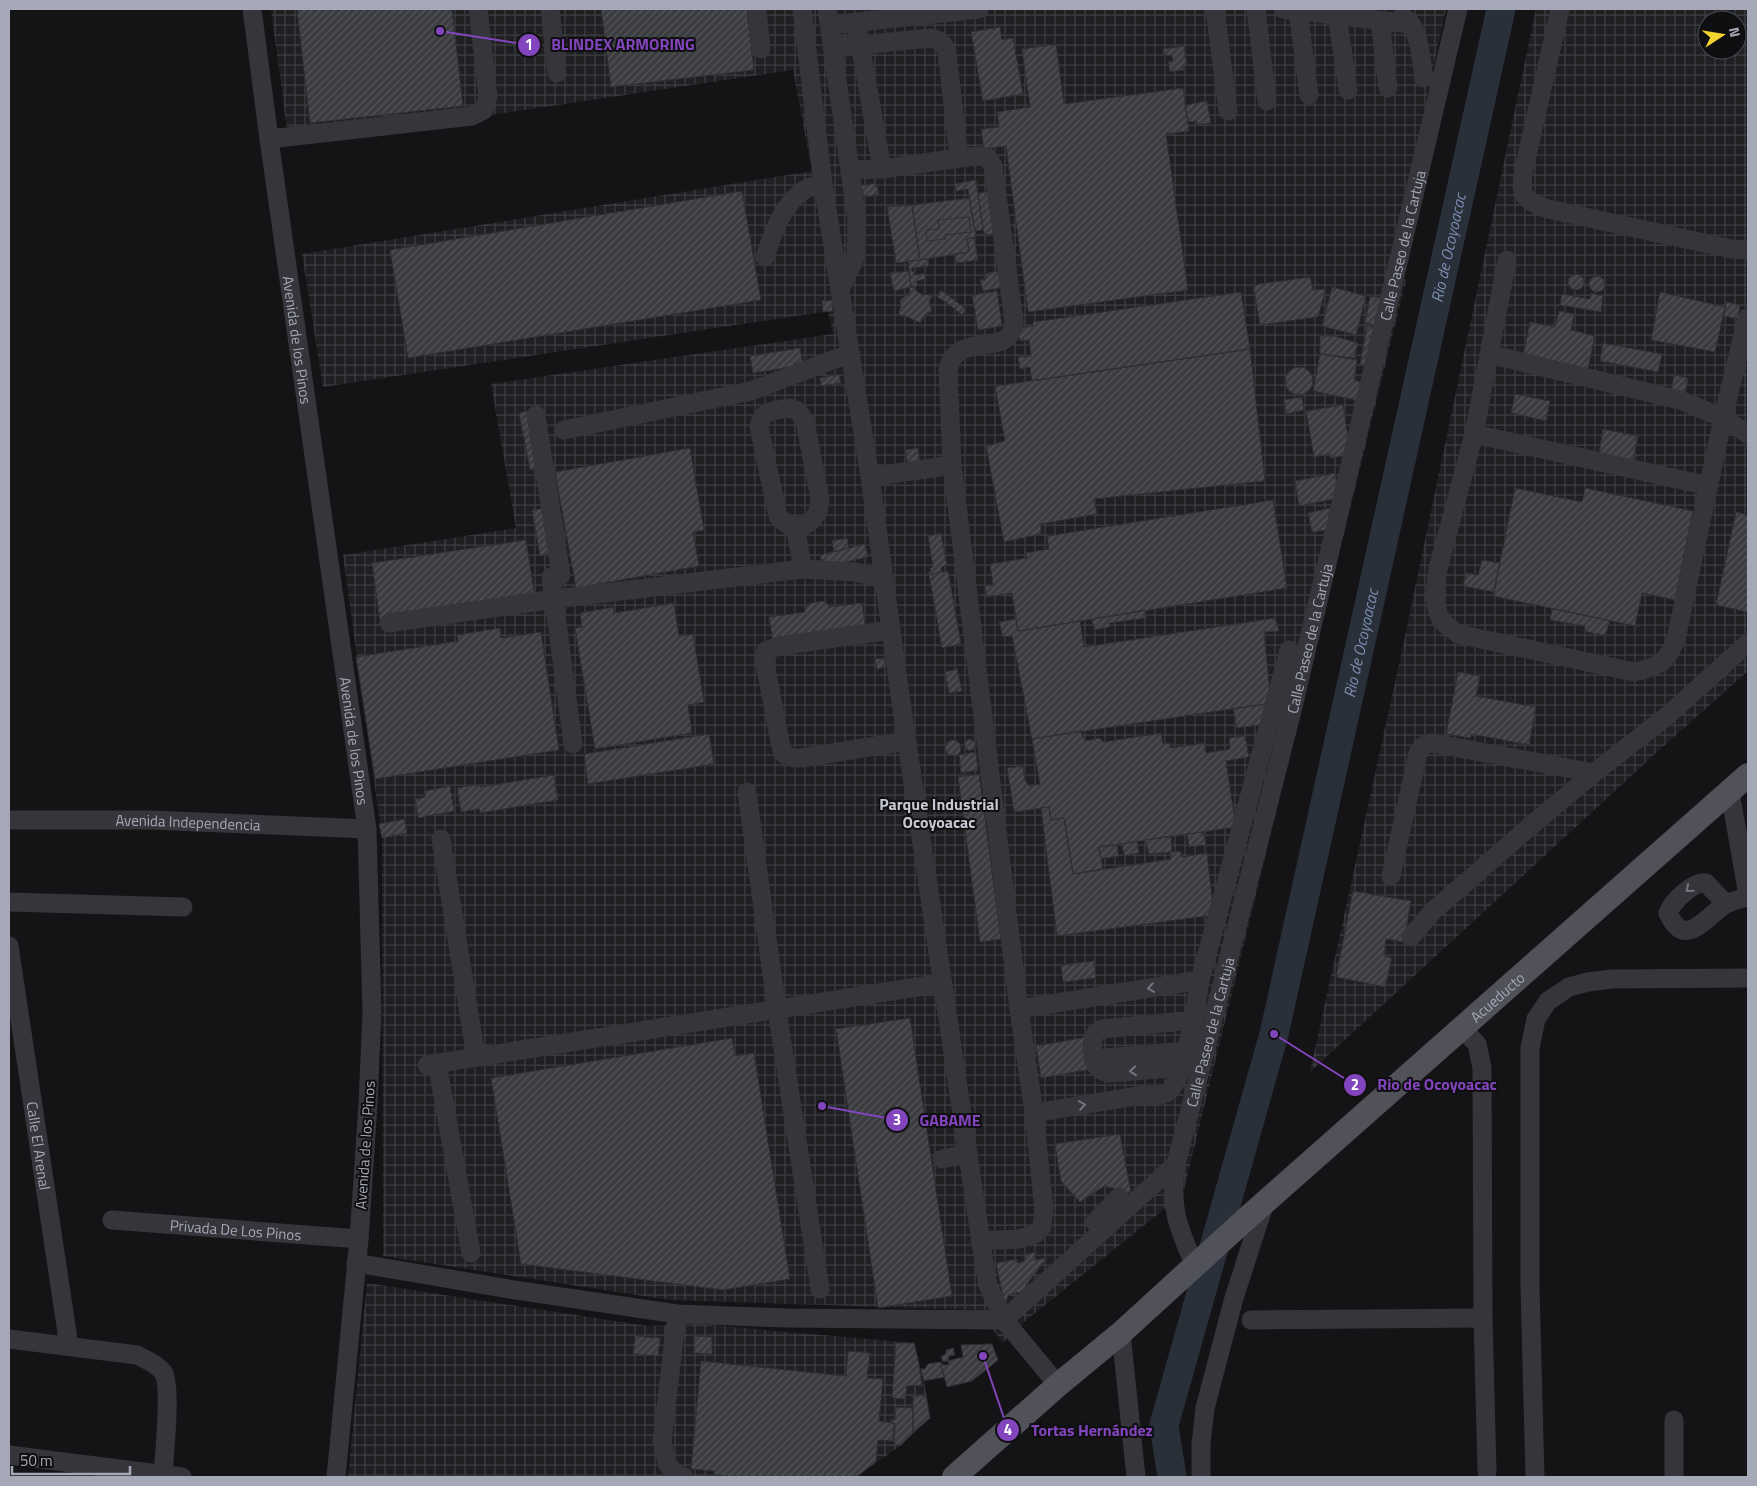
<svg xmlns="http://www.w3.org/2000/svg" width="1757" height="1486" font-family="'Titillium Web',sans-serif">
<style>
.industrial{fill:url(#industrial-grid);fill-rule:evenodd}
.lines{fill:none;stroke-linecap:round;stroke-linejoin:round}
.river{stroke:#2a303a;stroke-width:29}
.building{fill:url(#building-hatch);stroke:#2f2e32}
.minor{stroke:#35353b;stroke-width:19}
.major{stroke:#51515a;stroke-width:24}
.oneway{stroke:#73747f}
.labels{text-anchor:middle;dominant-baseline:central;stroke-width:4;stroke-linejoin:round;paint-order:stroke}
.street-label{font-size:15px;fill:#a5a8b6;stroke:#0f0f11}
.water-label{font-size:16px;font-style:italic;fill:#7c8fb2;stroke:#0f0f11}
.neighbourhood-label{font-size:16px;font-weight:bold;fill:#c6c8d2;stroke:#0f0f11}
.leader{fill:none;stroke:#8345bd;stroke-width:2}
.callout-dot{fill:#8345bd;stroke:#0f0f11;stroke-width:2}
.mark-label{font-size:15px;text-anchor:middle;font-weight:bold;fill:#fff}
.callout-label{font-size:16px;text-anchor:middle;font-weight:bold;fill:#8345bd;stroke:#0f0f11;stroke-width:4;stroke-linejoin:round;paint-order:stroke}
</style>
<defs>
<pattern id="industrial-grid" width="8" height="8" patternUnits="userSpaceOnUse" patternTransform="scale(1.25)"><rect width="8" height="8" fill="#202023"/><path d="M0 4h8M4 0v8" fill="none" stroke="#3d3e41"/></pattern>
<pattern id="building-hatch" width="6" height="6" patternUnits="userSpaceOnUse" patternTransform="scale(1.25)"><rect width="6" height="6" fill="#3b3c40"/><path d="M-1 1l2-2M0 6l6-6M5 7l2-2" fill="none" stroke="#545559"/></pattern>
</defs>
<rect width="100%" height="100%" fill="#141416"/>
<path class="industrial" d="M271 9H1446L1390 271 1406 280 1183 1194 1024 1322 1003 1343 978 1310 670 1300 383 1256 382 838 343 555 516 528 491 384 833 334 828 312H823L323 387 302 254 812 171 793 70 289 145Z
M1536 9H1748V671L1655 754 1310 1072 1401 655ZM1707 20H1737V50H1707Z
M367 1283 648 1326 697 1324 914 1343 924 1381 930 1418 900 1446 856 1477H348Z"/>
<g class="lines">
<path class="river" id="s1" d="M1172 1477 1164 1425 1274 1034 1501 9"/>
</g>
<path class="building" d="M297 9H452L463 106 310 123Z
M601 9H747L754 70 611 87Z
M1000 27 1002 40 1013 38 1023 94 983 101 971 32Z
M1056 44 1064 104 1183 88 1189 131 1166 134 1188 290 1028 312 1006 146 984 149 981 129 999 127 997 112 1030 107 1022 49Z
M1184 46 1187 66 1183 67 1184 70 1170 72 1168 62 1173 61 1172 55 1164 56 1163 49Z
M1207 101 1211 123 1197 125V121L1188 122 1185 105Z
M976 180 983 230 975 231 968 189 956 191 954 184Z
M876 183 879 195 864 197 861 186Z
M742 191 761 300 408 358 390 250Z
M995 191 1000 233 984 235 978 193Z
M969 198 976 237 967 239 969 252 920 260 912 205Z
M912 205 920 260 896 263 887 207Z
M969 217 971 232 945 235 946 239 927 241 926 230 939 229 938 220Z
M974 237 978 260 956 263 955 254 969 252 967 239Z
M928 259 929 266 911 268 915 275 925 273 926 279 917 281V286L911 287 908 261Z
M1002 270 1005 287 983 291 980 280 986 279 985 274Z
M909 271 911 287 894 291 890 273Z
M1568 282a8 8 0 1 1 16 0a8 8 0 1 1-16 0Z
M1589 284a8 8 0 1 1 16 0a8 8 0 1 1-16 0Z
M1310 277 1313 290 1326 289 1318 317 1260 325 1253 285Z
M909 287H913L915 290 921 294 933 295 929 301 932 311 925 315 920 323 908 317 898 315 901 306 900 300 910 292Z
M1332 287 1366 296 1356 335 1322 326Z
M941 290 966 309 962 315 946 302 937 297Z
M997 291 1002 326 978 330 972 295Z
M1241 292 1250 349 1032 381 1030 367 1020 369 1018 357 1031 356 1029 340 1020 341 1018 328 1033 326V322Z
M1660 292 1725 307 1715 352 1651 340Z
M1591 293 1603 296 1601 312 1560 305 1562 294 1590 299Z
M1370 296 1384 298 1379 326 1365 323Z
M832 300 833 311 823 312 822 301Z
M1726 302 1740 305 1738 319 1724 316Z
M1559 311 1574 314 1571 330 1595 336 1588 369 1523 356 1530 322 1555 327Z
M1367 326 1378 328 1370 366 1360 364Z
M1320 336H1334L1358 343 1354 358 1320 354Z
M1603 343 1662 354 1658 372 1600 361Z
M800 348 803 365 753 373 750 356Z
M1250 349 1265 481 1094 499 1097 514 1041 524V534L1004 542 986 446 1005 441 995 386Z
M1320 354 1357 360 1354 380 1364 383 1361 401 1313 391Z
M1285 381a14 14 0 1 1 28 0a14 14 0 1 1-28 0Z
M839 374 841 383 821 386 820 378Z
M1674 375 1688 378 1685 394 1671 391Z
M1515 394 1550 401 1546 421 1511 413Z
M1302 397 1304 410 1286 414 1284 400Z
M1343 405 1351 455 1330 458V454L1314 457 1306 411Z
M529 411 539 468 530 470 519 413Z
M1603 429 1638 436 1632 466 1598 459Z
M690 448 704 530 693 532 699 566 576 588 555 472Z
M918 448 920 465 908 467 905 450Z
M1335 473 1339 498 1299 506 1295 481Z
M1515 488 1582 502 1585 488 1693 511 1675 600 1642 593 1635 626 1493 596Z
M1273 500 1287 588 1018 631 1012 593 987 597 985 586 993 585 990 564 1027 558 1026 553 1049 549 1047 536Z
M1335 507 1328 530 1312 532 1308 513Z
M546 508 554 553 540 556 532 510Z
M1736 512 1748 515V612L1716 605Z
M941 533 947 566 941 567 942 572 932 574 933 579 930 580 928 572H931L930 568 933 567 928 536Z
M847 538 849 548 834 552 832 541Z
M526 540 535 598 380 621 372 563Z
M865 544 868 557 823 567 820 555Z
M1482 560 1500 563 1494 592 1463 586 1466 573 1478 575Z
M948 571 961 644 942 648 930 580 933 579 932 574Z
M823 601 827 603 829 607 862 603 866 630 773 643 769 617 805 612V608L811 603Z
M674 603 679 636 693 634 704 702 688 705 692 733 595 749 575 628 582 627 580 613 613 607 614 613Z
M1552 608 1610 621 1605 636 1584 631 1585 626 1550 620Z
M1145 610 1146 618 1109 623 1110 627 1094 630 1092 619Z
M1275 618 1279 631 1264 632 1271 703 1032 739 1012 636 1003 637 999 622 1016 619 1018 631 1080 621 1084 647Z
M500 628 501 638 541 632 559 750 375 779 356 657 458 641 457 635Z
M884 658 886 667 877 669 875 659Z
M957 669 962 691 949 693 945 672Z
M1458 672 1480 676 1476 696 1536 707 1529 745 1471 734 1470 738 1446 734Z
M1271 703 1265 724 1237 728 1233 709Z
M1080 731 1085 741 1100 738 1103 742 1161 733 1163 744 1170 743 1171 748 1204 743 1206 753 1230 749 1229 738 1245 736 1249 757 1226 761 1236 827 1099 847 1103 869 1073 874 1064 818 1051 820 1049 807 1014 812 1007 768 1023 766 1025 780 1029 786 1040 784 1032 739Z
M709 734 714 764 588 784 584 754Z
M964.5 745a5.5 5.5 0 1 1 11 0a5.5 5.5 0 1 1-11 0Z
M945 748a8 8 0 1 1 16 0a8 8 0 1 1-16 0Z
M976 752 978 770 961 773 959 755Z
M979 774 1001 939 980 942 958 777Z
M554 775 558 800 480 813 479 809 461 812 457 788 479 784 480 787Z
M450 786 454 811 418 818 415 799 425 797 424 791Z
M1049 807 1051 820 1064 818 1073 874 1171 859 1170 852 1180 851 1182 857 1207 853 1214 915 1057 936 1041 808Z
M405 819 407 833 382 838 379 824Z
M1203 832 1206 845 1189 847 1187 834Z
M1171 836 1172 852 1149 854 1145 840Z
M1137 841 1139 853 1124 856 1122 844Z
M1117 845 1119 856 1101 859 1099 847Z
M1353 891 1411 901 1404 942 1386 939 1384 956 1392 958 1385 987 1336 977Z
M1094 961 1096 978 1063 982 1061 965Z
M910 1018 952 1296 878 1308 836 1029Z
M1087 1037 1092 1069 1041 1078 1036 1046Z
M732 1038 735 1056 754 1053 790 1279 723 1290 521 1264 491 1078Z
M1120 1134 1131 1193 1104 1186 1080 1202 1061 1181 1055 1144Z
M1035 1252V1260L1047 1258 1026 1285 1025 1291 1008 1295 1007 1301H1004L996 1263 1017 1259V1263L1025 1261 1024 1255Z
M635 1336 660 1338 658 1356 633 1354Z
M694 1336 712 1337V1354L694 1353Z
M896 1343H914L918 1359 922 1385 907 1386 905 1399 892 1398Z
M992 1344 998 1360 972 1381 947 1387 941 1366 949 1364 948 1361 963 1357 961 1345Z
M953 1348 955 1355 949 1356 948 1361 943 1362 941 1356 946 1354V1350Z
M848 1351 870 1353 867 1378 883 1379 879 1421 894 1423 893 1441 878 1440 876 1462 856 1477H735L714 1475V1471L691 1469 701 1361 846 1376Z
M940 1362 944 1365 941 1366 945 1377 924 1381 921 1369H925L928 1364Z
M926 1395 930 1418 913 1433V1396Z
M895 1407 913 1408V1433L900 1446 894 1443 895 1425 894 1423H891V1420L896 1419Z"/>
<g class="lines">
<g class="minor">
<path id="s2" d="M252 9 269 139 367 829 372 1013 368 1104 359 1239 336 1477"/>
<path d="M550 9 557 73"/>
<path d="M757 9 761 49"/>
<path d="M802 9 823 184 870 477 901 702 985 1269 988 1285 1004 1320 1058 1385"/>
<path d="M827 9 857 220 856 256 840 289"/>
<path d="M1215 9 1228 111"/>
<path d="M1256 9 1267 101"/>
<path d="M1283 9 1411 24"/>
<path d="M1560 9 1524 169C1519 196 1523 200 1548 209L1732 249 1748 250"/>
<path d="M1298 11 1309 95"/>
<path d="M1337 15 1348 90"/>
<path d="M1402 17C1420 25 1421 60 1424 78"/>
<path d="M1380 21 1388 88"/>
<path d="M831 25 979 9"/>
<path d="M858 32 882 169"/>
<path d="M833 46 860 45 931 38C941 40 943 43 947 52L959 158"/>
<path d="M269 139 472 116 484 110 488 96 478 9"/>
<path d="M850 170 882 169 959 158 978 156 987 157 993 166 1014 321C1013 361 956 328 948 370L952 465 1019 1009 1034 1113 1044 1209 1042 1227 1035 1234 1019 1239 980 1241"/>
<path d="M765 257C773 233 782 205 804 190 809 186 817 185 823 184"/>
<path d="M1507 260 1474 434 1438 569C1436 586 1431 610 1445 624 1448 627 1454 630 1458 634L1634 672C1658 667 1667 663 1676 639L1723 418 1747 318"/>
<path d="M1489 354 1680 400 1723 418 1748 434"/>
<path d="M789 408 798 411 805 421 820 499C819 502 819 508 818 511 809 530 790 531 778 516L759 427C761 409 775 411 789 408Z"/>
<path d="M536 415 561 575 551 577 573 744"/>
<path d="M564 430 751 391 835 359 851 355"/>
<path d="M1474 434 1709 486"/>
<path d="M870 477 952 465"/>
<path d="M795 526 803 569"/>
<path d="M389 623 555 599 803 569 855 572 884 579"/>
<path d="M891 630 779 646 766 651 764 658 781 747C784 758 791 758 801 758L907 741"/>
<path d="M747 792 777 1010 820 1289"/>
<path d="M1730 792 1748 895"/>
<path id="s3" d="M9 820H151L367 829"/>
<path d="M441 839 476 1057"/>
<path d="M1391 876 1418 753C1422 746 1425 743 1433 743L1594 773 1667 716 1748 643"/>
<path d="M9 902 183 907"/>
<path d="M1726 904 1706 883C1694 880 1672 902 1668 913 1685 951 1705 917 1726 904 1733 901 1741 899 1748 896"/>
<path d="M1411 937 1433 911 1534 823 1594 773"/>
<path id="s4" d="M9 946 69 1346"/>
<path d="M1019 1009 1200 980"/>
<path d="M1462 1028 1477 1044 1482 1068 1483 1318 1487 1471"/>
<path d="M1094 1059 1186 1051"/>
<path d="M437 1063 471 1253"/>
<path d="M427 1065 942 983"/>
<path d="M1182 1067 1109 1073C1105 1072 1101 1071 1098 1068 1092 1062 1090 1040 1096 1033 1097 1031 1100 1030 1102 1029L1194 1020"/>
<path d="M1034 1113 1143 1095C1152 1095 1162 1097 1169 1091 1186 1076 1196 1004 1200 980L1289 650"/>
<path d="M942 1159 967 1154"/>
<path id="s5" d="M112 1220 359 1239"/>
<path d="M1095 1222 1119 1197"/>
<path d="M356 1263 515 1290 677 1314 786 1318 1004 1320 1176 1164"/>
<path id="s6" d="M1195 1266C1178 1228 1169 1206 1176 1164L1291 715 1458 9"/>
<path d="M677 1314 662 1441 667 1463 676 1475 684 1477"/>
<path d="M1251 1320 1483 1318"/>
<path d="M1121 1333 1136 1477"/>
<path d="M9 1339 137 1355C145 1359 157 1364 163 1372 172 1385 164 1456 163 1475"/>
<path d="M1674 1420V1477"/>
<path d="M9 1455 182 1477"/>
<path d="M1201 1477V1444L1205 1408 1234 1298 1264 1205"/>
<path d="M1535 1477 1530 1287V1048L1536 1019 1548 1001 1569 987 1588 982 1611 979 1748 978"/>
</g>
<path class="major" id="s7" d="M954 1477 1058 1385 1121 1333 1247 1218 1748 775"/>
</g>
<defs><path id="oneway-chevron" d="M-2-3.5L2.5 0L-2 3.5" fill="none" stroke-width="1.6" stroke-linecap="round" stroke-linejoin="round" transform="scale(1.25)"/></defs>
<g class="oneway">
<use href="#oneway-chevron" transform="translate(1689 889) rotate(140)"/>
<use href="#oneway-chevron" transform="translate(1151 988) rotate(171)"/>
<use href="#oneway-chevron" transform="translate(1133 1071) rotate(175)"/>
<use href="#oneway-chevron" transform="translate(1082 1105) rotate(-9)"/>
</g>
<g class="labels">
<g class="street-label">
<text stroke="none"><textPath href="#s6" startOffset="1052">Calle Paseo de la Cartuja</textPath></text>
<text stroke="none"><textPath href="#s2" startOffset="334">Avenida de los Pinos</textPath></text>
<text stroke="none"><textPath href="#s6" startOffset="648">Calle Paseo de la Cartuja</textPath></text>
<text stroke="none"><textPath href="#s2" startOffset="739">Avenida de los Pinos</textPath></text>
<text stroke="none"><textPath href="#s3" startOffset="179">Avenida Independencia</textPath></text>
<text stroke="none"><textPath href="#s7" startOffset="725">Acueducto</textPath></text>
<text stroke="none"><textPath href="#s6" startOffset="242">Calle Paseo de la Cartuja</textPath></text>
<text transform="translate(365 1145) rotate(-86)">Avenida de los Pinos</text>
<text stroke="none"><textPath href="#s4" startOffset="202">Calle El Arenal</textPath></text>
<text stroke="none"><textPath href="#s5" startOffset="124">Privada De Los Pinos</textPath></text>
</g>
<g class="water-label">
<text stroke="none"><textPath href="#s1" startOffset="1264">Rio de Ocoyoacac</textPath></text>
<text stroke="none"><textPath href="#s1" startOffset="859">Rio de Ocoyoacac</textPath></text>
</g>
<g class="neighbourhood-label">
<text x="939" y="804">Parque Industrial<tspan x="939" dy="18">Ocoyoacac</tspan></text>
</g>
</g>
<path class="leader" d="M440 31L529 45M1274 1034L1355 1085M822 1106L897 1120M983 1356L1008 1430"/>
<g class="callout-dot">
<circle cx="440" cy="31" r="5"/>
<circle cx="1274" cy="1034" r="5"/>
<circle cx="822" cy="1106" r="5"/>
<circle cx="983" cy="1356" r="5"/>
<circle cx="529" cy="45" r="12"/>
<circle cx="1355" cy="1085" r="12"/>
<circle cx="897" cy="1120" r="12"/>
<circle cx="1008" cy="1430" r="12"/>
</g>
<g class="mark-label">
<text x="529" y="50">1</text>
<text x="1355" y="1090">2</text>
<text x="897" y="1125">3</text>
<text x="1008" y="1435">4</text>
</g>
<g class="callout-label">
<text x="623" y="50">BLINDEX ARMORING</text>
<text x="1437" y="1090">Rio de Ocoyoacac</text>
<text x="950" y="1126">GABAME</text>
<text x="1092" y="1436">Tortas Hernández</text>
</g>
<rect width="1757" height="1486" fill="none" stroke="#a5a8b6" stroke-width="20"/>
<g transform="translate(1722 35) rotate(78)"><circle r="24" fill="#0f0f11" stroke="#4b4c53"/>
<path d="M0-4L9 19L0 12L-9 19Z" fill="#f3d42e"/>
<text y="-8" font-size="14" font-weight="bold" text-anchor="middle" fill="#a5a8b6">N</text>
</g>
<path d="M12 1466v8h118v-8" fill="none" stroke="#a5a8b6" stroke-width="2.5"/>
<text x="20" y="1466" font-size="15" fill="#a5a8b6" stroke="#0f0f11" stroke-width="4" paint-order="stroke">50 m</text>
</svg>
